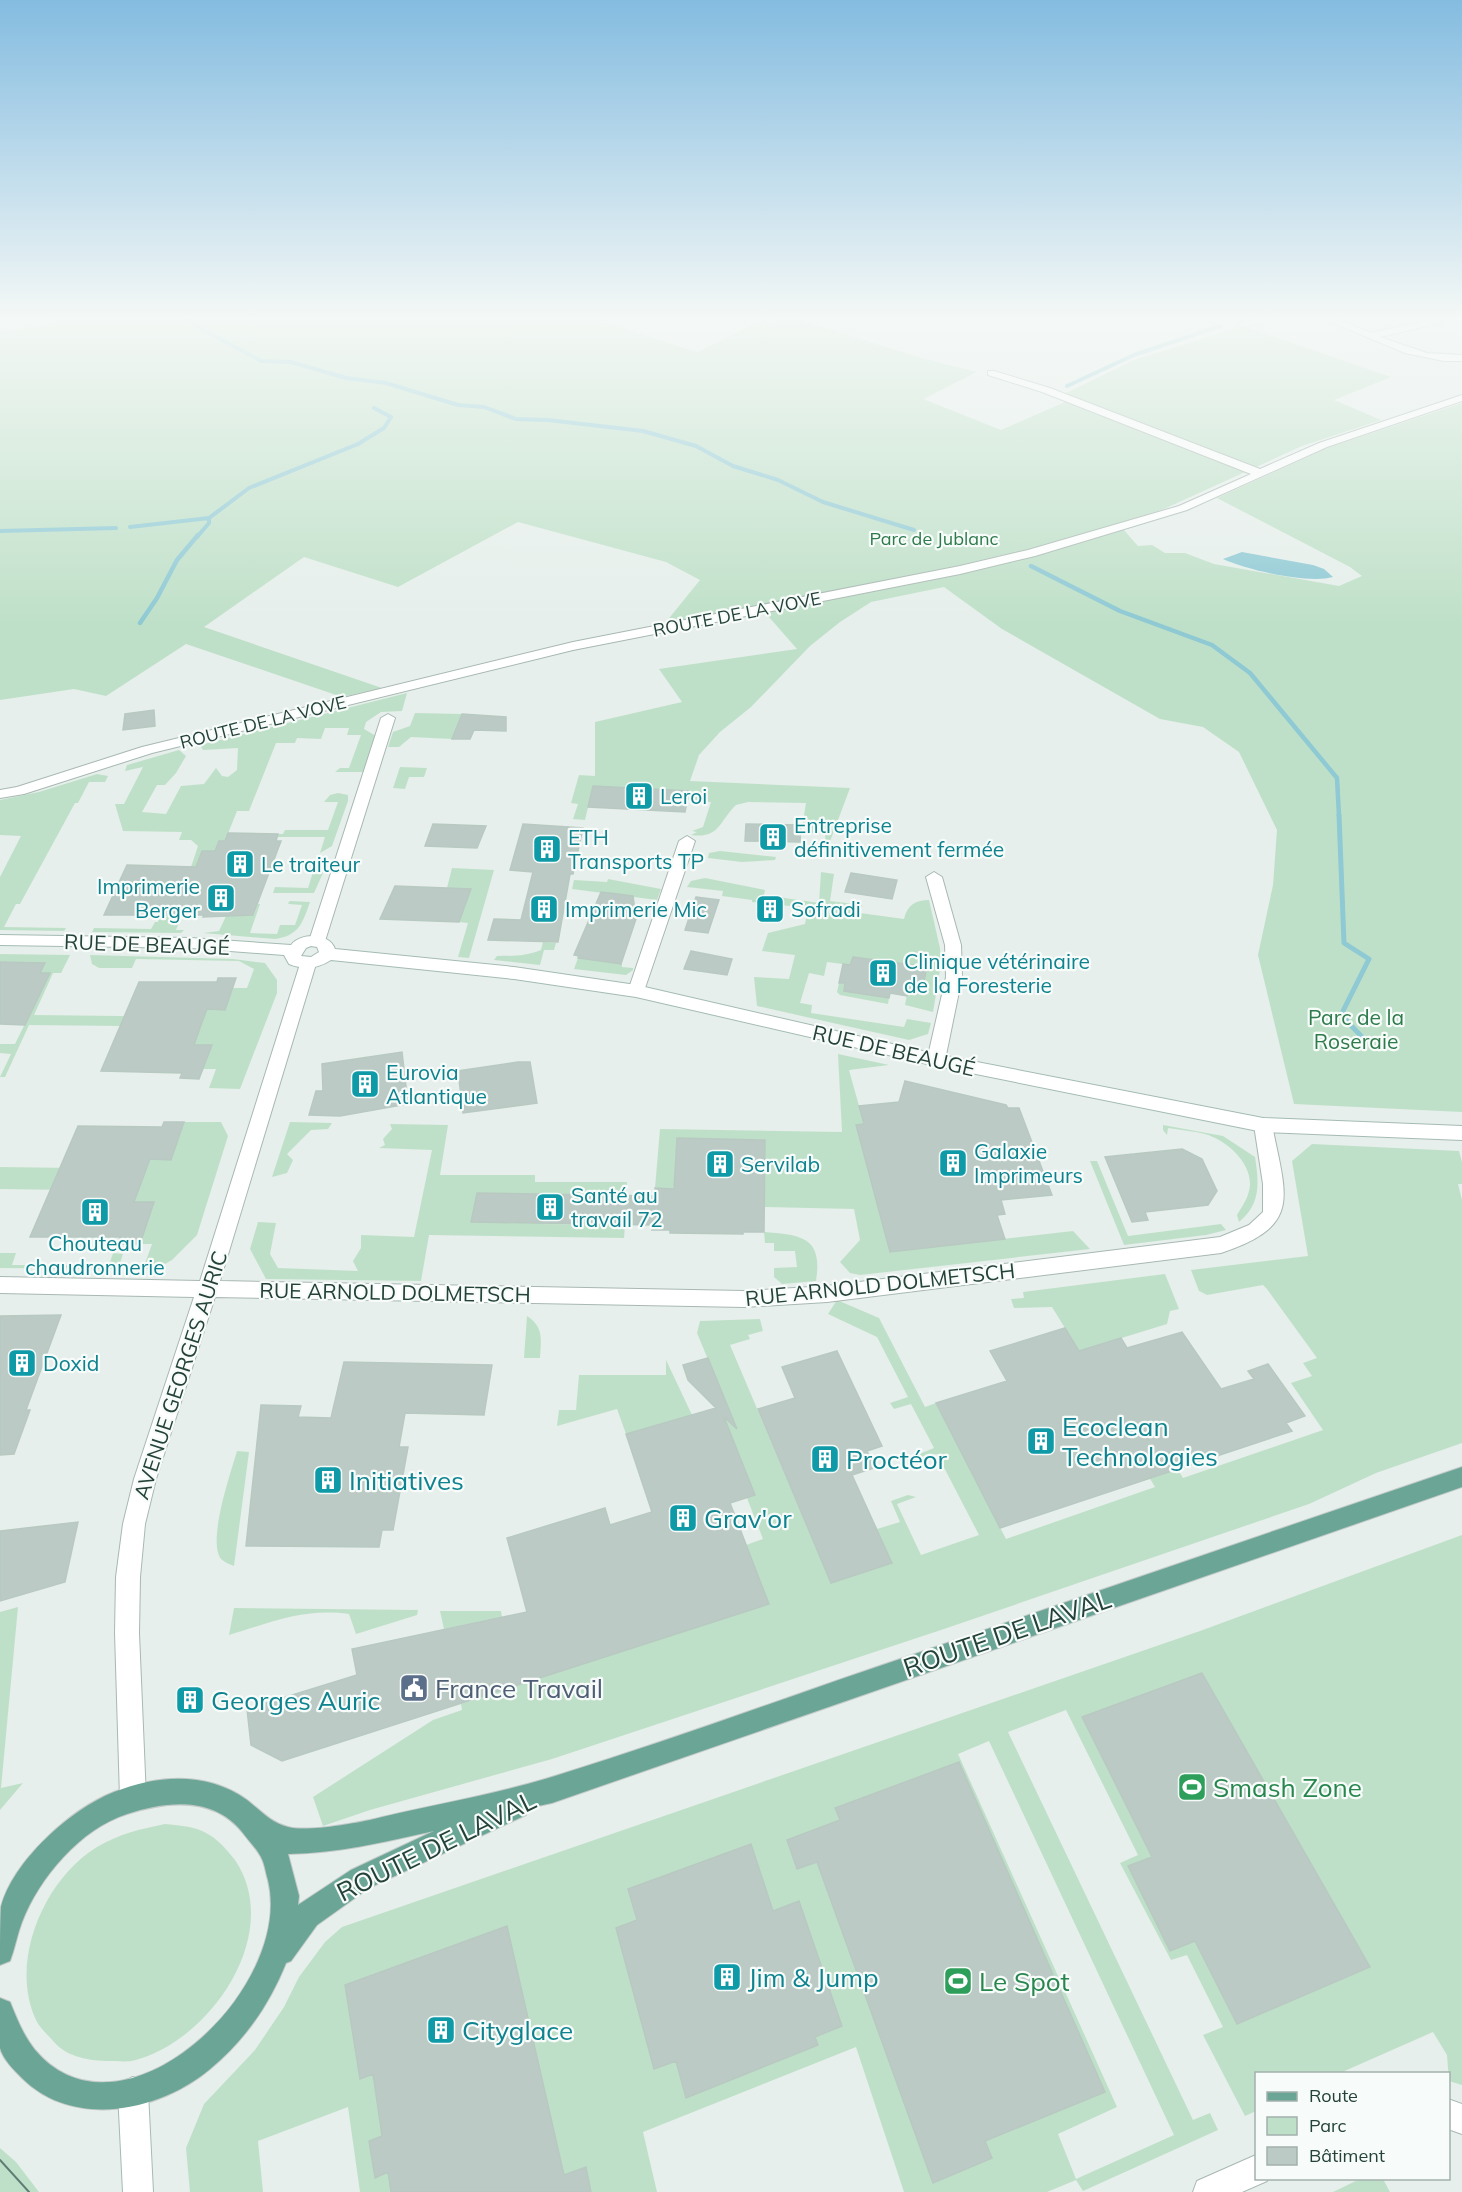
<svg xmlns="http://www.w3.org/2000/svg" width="1462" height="2192" font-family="Mulish,sans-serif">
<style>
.green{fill:#bfe0c8;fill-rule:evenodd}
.water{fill:#8ec9d4}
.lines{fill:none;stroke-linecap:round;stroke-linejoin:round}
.stream-far2{stroke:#8ec9d4;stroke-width:4}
.stream-far1{stroke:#8ec9d4;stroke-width:4.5}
.stream{stroke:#8ec9d4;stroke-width:5}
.building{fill:#bbcac4;stroke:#b8c9c2;stroke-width:1.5}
.street-casing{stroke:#a8b8b2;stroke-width:2}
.secondary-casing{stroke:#a4bbb3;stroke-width:2}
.primary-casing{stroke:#c2cac8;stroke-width:2}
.street{fill:#fff;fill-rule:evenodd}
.secondary{fill:#fff;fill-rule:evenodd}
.primary{fill:#6aa596;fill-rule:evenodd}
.tram{stroke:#5f7d75;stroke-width:2}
.labels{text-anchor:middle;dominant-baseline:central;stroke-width:4.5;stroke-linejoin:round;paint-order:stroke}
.far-park-label{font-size:18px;fill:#2d7a4b;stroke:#f7fbf9}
.far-street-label{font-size:18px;fill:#24423a;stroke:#f7fbf9}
.culture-label{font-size:21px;fill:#0d838f;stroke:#f7fbf9;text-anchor:start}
.street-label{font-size:21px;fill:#24423a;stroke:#f7fbf9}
.park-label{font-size:21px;fill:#2d7a4b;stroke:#f7fbf9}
.near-culture-label{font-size:26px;fill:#0d838f;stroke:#f7fbf9;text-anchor:start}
.near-street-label{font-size:26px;fill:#24423a;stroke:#f7fbf9}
.near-service-label{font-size:26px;fill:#4e5e75;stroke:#f7fbf9;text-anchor:start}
.near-leisure-label{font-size:26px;fill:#27864d;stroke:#f7fbf9;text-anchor:start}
</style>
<rect width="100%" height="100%" fill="#e6efeb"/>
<path class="green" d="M49 316H593L590 318 697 352 763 320 769 323 787 316 921 358 977 372 923 399 1001 430 1065 402 1058 397 1134 360 1243 326 1391 377 1334 400 1381 420 1302 446 1164 509 1071 541 1123 529 1138 546 1152 545 1165 553H1185L1214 564 1339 586 1362 576 1350 567 1217 498 1327 448 1462 403V1112L1294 1104 1258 955 1273 885 1277 830 1239 752 1203 727 1160 719 1002 629 944 587 871 602 840 622 810 646 751 707 720 732 699 755 690 781 850 788 826 852 825 833H809L808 828H802L806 803 748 802 736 805C719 821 720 839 691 835L697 832 692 831 703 827 711 802 687 800 688 791 593 786 585 820 573 819 578 804 571 803 579 775 595 776V722L682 702 659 669 797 649 762 609 669 627 666 622 700 580 666 562 518 522 398 587 304 557 204 627 382 688 342 697 186 644 106 696 74 689 0 700V332L50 325Z
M407 693 402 711 381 712 366 722 364 729 376 736 365 772H335L340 768H349L361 735H347L349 728H325L321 739 297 738 295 743H276L249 811H237L225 841H219L211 860 186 888 174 916 181 917 176 930H184L181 933 92 932 94 928 151 929 155 922H158L164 907H160L178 866 191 867 198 846 191 840H179L182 832 123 831 115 804H124L143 767 125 771 127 765 179 750 186 756 176 773 165 785H157L142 812 166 814 181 786 204 784 216 768 222 776 228 777 237 770 238 748 203 750 200 745Z
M415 713 462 714 452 739 411 737 399 747H388L393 732 410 726Z
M400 767 427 768 424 777H409L405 789 393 788Z
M97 774 108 776 105 782H89L78 803H75L20 904H16L4 927 66 928 64 931 0 930V877L21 836 0 835V800L39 792Z
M338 793 348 795V801L332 846 320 853 325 837H277L278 834H283L285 830H328L338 802H324L330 795Z
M720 851 776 857 775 860 742 862 708 858 709 853Z
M452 868 494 870 469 958 458 957 468 923 459 922 471 890 447 888Z
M314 869 321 870 323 873 314 893H273L275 887 308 888Z
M821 872 834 874 830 901 862 905 860 913 904 919C907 905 916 900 929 900L940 948 941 964 933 1012 905 1005 909 984 923 986 926 967 853 957 850 965 827 962 824 976 809 973 800 1003 812 1005 811 1013 904 1027 907 1019 931 1023 928 1034 909 1040 757 1006 754 977 789 979 795 955 762 951 768 933 805 924 808 908 752 902V900L722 896 723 891 687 887 691 881 705 878 765 890 764 895 819 903Z
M608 879 661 889 657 900 572 889 574 880 607 882Z
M290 901 310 902C303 922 299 936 275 939L203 933 219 931 227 914 254 915 258 904H260L250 933 277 934 280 925H295L302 905 289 904 288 903Z
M543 942 556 943 554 950H544L540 965 494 960 497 956C513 956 527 956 541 950Z
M0 954 70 955 61 973H53L34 1015 203 1017 206 1009 225 1010 232 988H247L254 969 239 961 136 959 132 968H99L92 964 90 955 233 959 265 963 277 980V993L240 1089 209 1088 216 1069H203L212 1045H192L121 1026 29 1025 5 1077H0L11 1054 0 1053V1044H15L50 973H40L44 963 0 962Z
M578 958 622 964V967L633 968V970L626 975 574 969Z
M839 983H845L844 991 889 998 888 1004 840 995 837 992Z
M838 1054 889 1065 849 1070 864 1124 890 1252 1073 1231 1090 1249 860 1275 850 1273 840 1262 860 1240 854 1209 765 1207V1140L678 1138 674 1189 655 1188 660 1129 842 1132Z
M184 1122H221L228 1136 197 1235 172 1260 156 1269H143L152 1244H140L154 1202H134L138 1191 0 1189V1167L147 1169 150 1159 171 1160Z
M290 1122 332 1123 328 1129 311 1130 287 1154 293 1160 287 1173 272 1177Z
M390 1124 448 1125 440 1175H535V1182H627L626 1195 477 1193 472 1222 530 1223 532 1218H545L544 1224 625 1225 624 1238 429 1235 421 1281 266 1279 250 1249 258 1222 276 1223 270 1254 278 1268 358 1271 353 1261 361 1248V1235L414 1237 432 1150 379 1148 385 1145 383 1139 392 1129Z
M1163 1125 1223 1136 1255 1157C1259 1183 1261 1204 1239 1222L1237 1215C1243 1205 1249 1197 1250 1185 1251 1162 1226 1140 1205 1134 1193 1131 1180 1130 1168 1128L1167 1135 1163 1130Z
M1312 1144 1459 1151 1462 1162V1184H1458L1462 1200V1443L1376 1473 1309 1504 941 1630 552 1759 370 1810 323 1826 313 1797 433 1720 462 1710 461 1704 768 1604 746 1545 763 1539 747 1498 754 1495 720 1407 727 1405 697 1333 700 1321 760 1319 763 1331 748 1335 750 1339 730 1345 831 1583 892 1563 877 1529 900 1522 891 1501 908 1495 916 1497 897 1504 921 1555 979 1535 937 1454 921 1457 917 1455 934 1448 911 1404 894 1409 890 1403 908 1397 877 1337 828 1314 837 1300 879 1318 925 1407 936 1403 1006 1539 1155 1487 1079 1361 1084 1359 1052 1307 1014 1308 1011 1299 1024 1298 1023 1292 1165 1274 1179 1309 1170 1311 1167 1324 1102 1344 1183 1478 1323 1430 1291 1383 1312 1376 1303 1363 1317 1358 1267 1289 1263 1285 1207 1295 1199 1291 1191 1270 1308 1256 1292 1161Z
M1090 1161H1097L1128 1236 1221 1224 1226 1230 1206 1235 1124 1245Z
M764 1232C802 1235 823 1237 816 1281L782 1284 774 1277V1268L797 1267 795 1251H774V1243H765Z
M0 1253H16L12 1265H109L113 1253 123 1254 118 1269 0 1268Z
M527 1316C544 1327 541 1339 540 1358H524Z
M666 1360 692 1415 626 1434 617 1409 557 1426 559 1410H576L579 1375H666Z
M237 1451 249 1452 234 1566C229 1564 224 1562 221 1559 207 1541 231 1472 237 1451Z
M1462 1535V2085L1449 2081 1447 2055 1433 2032 1340 2073 1256 2074V2111L1245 2116 1203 2035 1223 2027 1187 1955 1171 1960 1120 1863 1138 1855 1066 1710 1008 1732 1193 2120 1210 2113 1218 2130 1083 2191 1076 2180 1047 2192H904L856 2047 643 2132 657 2192H591L585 2167 564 2175 507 1927 345 1985 360 2079 373 2074 382 2136 369 2141 375 2177 388 2172 391 2192H360L348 2107 258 2141 263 2192H190L186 2148 204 2104 255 2050 284 2007 299 1977 325 1942 342 1927 1200 1631ZM1202 1673 1370 1967 1237 2024 1195 1941 1170 1951 1129 1866 1152 1857 1082 1717ZM989 1741 1174 2135 1076 2179 1058 2134 1117 2107 958 1754ZM959 1762 1104 2092 985 2141 991 2158 817 1862 797 1869 787 1840 840 1820 836 1807ZM751 1844 773 1911 799 1901 842 2026 815 2037 818 2045 686 2097 628 1890Z
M18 1607 1 1788 23 1783 0 1810V1612Z
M234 1608 418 1610 417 1615 356 1634 349 1614C304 1608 272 1622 229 1635Z
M440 1611H501L502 1617 444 1629Z
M165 1824C175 1825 187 1826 197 1829 213 1834 225 1847 235 1860 285 1934 209 2043 132 2061 125 2062 116 2061 109 2061 91 2061 67 2057 55 2043 49 2036 41 2029 37 2022 8 1964 43 1880 97 1847 119 1834 140 1829 165 1824Z
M0 2148 16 2162 39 2192H0Z
M1362 2178 1383 2179 1390 2192H1333Z"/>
<path class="water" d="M1242 552 1313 565 1324 569 1333 577C1308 584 1247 570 1223 559Z"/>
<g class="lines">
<path class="stream-far2" d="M184 316 196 326 261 361 291 362 346 378 386 383 458 405 484 407 516 419 548 420 643 431 696 446 733 466 778 480 823 502 914 530
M1067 386 1134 355 1220 326
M130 527 209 518 249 488 358 444 384 428 391 417 374 408
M0 531 116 528
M197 537 209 523V518"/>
<path class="stream-far1" d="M1031 566 1120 611 1212 645 1250 673 1337 778 1339 816
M140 623 157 598 177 560 198 535"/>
<path class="stream" d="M1339 815 1344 943 1369 959 1341 1015 1365 1040"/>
</g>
<path class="building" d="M154 710 155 726 123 730 125 714Z
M462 714 506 717V731L474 730 470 739H452Z
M593 786 689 791 685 812 588 807Z
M433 824 486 826 477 848 425 846Z
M523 824 583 828 573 874H570L558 942 488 940 494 919 521 920 533 872 510 870Z
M746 824 801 825 800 842 745 841Z
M228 833 278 834 276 841H281L253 915 203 917 204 915H104L127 865 196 867 202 851H215L219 841H225Z
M851 873 897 880 892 899 845 892Z
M395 886 447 888 471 889 459 922 380 919Z
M601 892 633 896 636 919 621 964 578 958 579 956 574 955Z
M696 897 719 900 708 933 685 930Z
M691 951 732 959 727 975 684 969Z
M853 957 927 967 923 986 909 984 907 996 890 993 889 998 844 991 845 983H839L843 964 850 965Z
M0 962 45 963 40 973H50L25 1025 0 1024Z
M218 978H236L225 1010 207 1009 201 1025 194 1045H212L199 1079 180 1078 182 1073 101 1071 139 982H217Z
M402 1052 408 1104 340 1116 309 1115 316 1091H323L322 1064Z
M518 1062H530L537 1103 463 1113 458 1071Z
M905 1081 1006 1105 1008 1108H1019L1052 1195 1001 1200 1005 1214 997 1215 1005 1239 890 1252 856 1125 864 1124 859 1106 899 1102Z
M164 1122H184L171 1160 150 1159 134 1202H154L140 1244H118L120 1237H30L78 1126 162 1127Z
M677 1138 765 1140 764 1232H743V1234L670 1233V1230H652L653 1225 471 1222 477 1193 655 1196V1188L674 1189Z
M1182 1149 1202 1159 1217 1191 1208 1205 1145 1212 1148 1220 1132 1222 1105 1157Z
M61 1315 26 1410H30L14 1454 0 1455V1316Z
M1065 1328 1079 1351 1121 1338 1127 1348 1182 1332 1221 1389 1254 1379 1248 1371 1268 1364 1305 1416 1286 1423 1292 1431 1000 1528 936 1403 1007 1381 990 1351Z
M837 1351 882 1446 867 1451 874 1468 852 1475 892 1563 831 1583 758 1409 795 1398 782 1367Z
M708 1358 737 1429 724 1417 755 1495 730 1503 769 1604 282 1761 251 1745 247 1709 357 1675 352 1649 527 1612 507 1538 605 1508 610 1525 652 1512 626 1434 716 1408 688 1380 683 1365Z
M344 1362 492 1365 484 1415 405 1413 399 1447H408L393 1530H382L379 1547 246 1546 261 1405 301 1406 298 1417 331 1418Z
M78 1522 65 1582 0 1601V1531Z
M1202 1673 1370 1967 1237 2024 1195 1941 1170 1951 1128 1866 1152 1857 1082 1717Z
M959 1762 1105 2092 985 2141 992 2158 933 2183 817 1862 797 1869 787 1840 840 1820 835 1808Z
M751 1844 773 1911 799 1901 842 2026 815 2037 818 2045 686 2098 676 2061 654 2069 616 1928 637 1920 628 1889Z
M507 1926 564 2175 586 2167 591 2192H391L388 2172 375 2178 369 2141 382 2136 373 2074 360 2079 345 1985Z"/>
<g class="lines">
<g class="street-casing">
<path id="street" d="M1270 316H1286L1244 327 1239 324Z
M1317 316H1329L1371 333 1430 320 1426 316H1436L1442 321 1440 323 1380 337 1427 353 1462 355V361H1444L1405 353Z
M988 371H994L1050 388 1260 469 1319 443 1462 395V401L1327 447 1187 510 1035 556 960 574 573 650 152 753 24 794 0 798V790L17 787 142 747 573 642 960 566 1028 550 1179 506 1251 474 1042 392 988 375Z
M388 714 395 718 325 941 323 945H311L309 941 381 718Z
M687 836 695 841 644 991 642 995H630L628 991 679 841Z
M934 872 942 877 961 945 962 977 945 1060 942 1064 936 1066 930 1064 927 1060 946 977 945 945 926 877Z
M308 959 314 960 316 964 220 1281 744 1291 827 1286 1220 1237 1249 1225 1263 1212V1184L1254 1125 1257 1120 1263 1118 1269 1120 1272 1125C1286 1197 1303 1226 1221 1253L827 1302 744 1307 215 1297 156 1479 145 1524 140 1577 139 1633 146 1798 142 1807 133 1811 124 1807 120 1798 115 1633 116 1577 123 1524 134 1479 194 1297 0 1293V1277L200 1281 300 964 302 960Z
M1448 2099 1462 2104V2134L1448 2129Z
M1256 2155V2178H1268L1267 2181 1242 2192H1193L1197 2181Z"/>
</g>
<g class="secondary-casing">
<path id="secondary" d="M0 935 191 938 291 945C301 932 330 933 335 949L514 967 636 985 936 1054 1263 1118 1462 1126V1140L1263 1132 936 1066 636 997 514 979 331 960C317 969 304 970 289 964L284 955 191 948 0 945ZM311 946 317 947 319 952 311 957 301 956 306 948Z
M133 2077 143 2082 148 2092 153 2192H123L118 2092 123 2082Z"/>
</g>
<g class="primary-casing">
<path id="primary" d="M1462 1467V1487L552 1803 529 1808 526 1815 369 1888 317 1925 291 1961 286 1963C269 2005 245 2040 210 2069 159 2112 73 2129 22 2078 14 2070 3 2059 0 2048 0 2034 0 2013 0 1998L10 2002C17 2019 23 2035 35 2050 121 2152 295 1990 268 1880 266 1874 265 1865 262 1859 258 1850 249 1841 243 1833 214 1796 167 1801 127 1814 80 1829 39 1878 22 1922 17 1935 15 1948 10 1961L0 1965C0 1947 0 1924 1 1907 13 1861 71 1809 114 1792 157 1775 207 1771 247 1800 260 1810 271 1823 288 1827 306 1832 351 1824 370 1820 431 1805 495 1795 555 1776 676 1739 795 1694 915 1654 1097 1591 1280 1529 1462 1467ZM434 1831 351 1870 298 1905 299 1896 288 1854C339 1853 385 1842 434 1831Z"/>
</g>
<use href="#street" class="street"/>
<use href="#secondary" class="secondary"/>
<use href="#primary" class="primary"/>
<path class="tram" d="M0 2160 29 2192"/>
</g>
<linearGradient id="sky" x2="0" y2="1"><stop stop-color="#84bce0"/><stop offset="0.51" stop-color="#f4f8f6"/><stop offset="1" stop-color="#f4f8f6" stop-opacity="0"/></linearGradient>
<rect width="1462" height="623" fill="url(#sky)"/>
<defs>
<g id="building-square" transform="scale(1.5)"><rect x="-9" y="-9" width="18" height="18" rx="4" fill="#0f9aa8" stroke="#f7fbf9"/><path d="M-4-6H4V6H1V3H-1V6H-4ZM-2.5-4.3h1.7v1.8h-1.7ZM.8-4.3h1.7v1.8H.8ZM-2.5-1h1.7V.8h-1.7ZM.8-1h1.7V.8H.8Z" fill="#fff"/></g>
<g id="civic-square" transform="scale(1.5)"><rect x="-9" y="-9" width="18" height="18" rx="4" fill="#5c6f8a" stroke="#f7fbf9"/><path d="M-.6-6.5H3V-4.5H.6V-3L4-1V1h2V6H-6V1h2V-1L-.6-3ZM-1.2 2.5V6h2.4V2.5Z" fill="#fff"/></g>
<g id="stadium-square" transform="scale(1.5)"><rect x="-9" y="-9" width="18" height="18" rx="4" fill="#2e9e5b" stroke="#f7fbf9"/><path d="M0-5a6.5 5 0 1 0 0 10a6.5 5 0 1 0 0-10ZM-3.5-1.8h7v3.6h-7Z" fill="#fff"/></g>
</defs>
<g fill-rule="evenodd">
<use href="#building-square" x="639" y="796"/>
<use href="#building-square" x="773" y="837"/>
<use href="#building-square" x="547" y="849"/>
<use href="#building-square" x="240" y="864"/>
<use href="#building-square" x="221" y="898"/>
<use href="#building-square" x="544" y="909"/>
<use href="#building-square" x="770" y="909"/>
<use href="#building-square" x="883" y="973"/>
<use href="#building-square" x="365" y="1084"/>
<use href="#building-square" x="953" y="1163"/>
<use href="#building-square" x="720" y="1164"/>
<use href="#building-square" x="550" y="1207"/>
<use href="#building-square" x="95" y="1212"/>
<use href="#building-square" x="22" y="1363"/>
<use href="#building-square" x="1041" y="1441"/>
<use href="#building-square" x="825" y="1459"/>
<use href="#building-square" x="328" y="1480"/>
<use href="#building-square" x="683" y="1518"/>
<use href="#civic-square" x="414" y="1688"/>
<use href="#building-square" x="190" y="1700"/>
<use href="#stadium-square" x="1192" y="1787"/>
<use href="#building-square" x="727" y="1977"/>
<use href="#stadium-square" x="958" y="1981"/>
<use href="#building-square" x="441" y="2030"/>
</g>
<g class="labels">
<g class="far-park-label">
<text x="934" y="538">Parc de Jublanc</text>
</g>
<g class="far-street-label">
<text transform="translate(737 614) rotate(-11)">ROUTE DE LA VOVE</text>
<text transform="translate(263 722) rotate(-14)">ROUTE DE LA VOVE</text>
</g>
<g class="culture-label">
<text x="660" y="796">Leroi</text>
<text x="794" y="825">Entreprise<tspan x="794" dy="24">définitivement fermée</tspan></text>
<text x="568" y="837">ETH<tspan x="568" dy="24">Transports TP</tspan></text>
<text x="261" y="864">Le traiteur</text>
<text x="200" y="886" text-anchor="end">Imprimerie<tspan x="200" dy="24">Berger</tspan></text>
<text x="565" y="909">Imprimerie Mic</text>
<text x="791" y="909">Sofradi</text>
<text x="904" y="961">Clinique vétérinaire<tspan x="904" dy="24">de la Foresterie</tspan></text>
<text x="386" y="1072">Eurovia<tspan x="386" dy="24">Atlantique</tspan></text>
<text x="974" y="1151">Galaxie<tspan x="974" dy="24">Imprimeurs</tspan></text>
<text x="741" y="1164">Servilab</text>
<text x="571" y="1195">Santé au<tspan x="571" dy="24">travail 72</tspan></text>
<text x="95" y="1243" text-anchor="middle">Chouteau<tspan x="95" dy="24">chaudronnerie</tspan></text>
<text x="43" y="1363">Doxid</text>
</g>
<g class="street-label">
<text transform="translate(147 944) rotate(2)">RUE DE BEAUGÉ</text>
<text transform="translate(894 1050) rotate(13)">RUE DE BEAUGÉ</text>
<text transform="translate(880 1284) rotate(-6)">RUE ARNOLD DOLMETSCH</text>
<text transform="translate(395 1292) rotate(1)">RUE ARNOLD DOLMETSCH</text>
<text transform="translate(180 1375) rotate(-72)">AVENUE GEORGES AURIC</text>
</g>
<g class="park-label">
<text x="1356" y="1017">Parc de la<tspan x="1356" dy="24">Roseraie</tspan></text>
</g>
<g class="near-culture-label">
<text x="1062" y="1426">Ecoclean<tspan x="1062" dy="30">Technologies</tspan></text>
<text x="846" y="1459">Proctéor</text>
<text x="349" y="1480">Initiatives</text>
<text x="704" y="1518">Grav'or</text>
<text x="211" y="1700">Georges Auric</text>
<text x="748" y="1977">Jim &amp; Jump</text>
<text x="462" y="2030">Cityglace</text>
</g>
<g class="near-street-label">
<text transform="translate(1007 1633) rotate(-19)">ROUTE DE LAVAL</text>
<text transform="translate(436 1846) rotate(-26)">ROUTE DE LAVAL</text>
</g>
<g class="near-service-label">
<text x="435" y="1688">France Travail</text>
</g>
<g class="near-leisure-label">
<text x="1213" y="1787">Smash Zone</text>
<text x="979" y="1981">Le Spot</text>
</g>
</g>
<rect x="1255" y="2072" width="195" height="108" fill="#f7fbf9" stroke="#a3b1ad" stroke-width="1.5"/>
<rect x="1267" y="2092" width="30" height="9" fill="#6aa596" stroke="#a3b1ad" stroke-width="1.5"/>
<text x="1309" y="2102" font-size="18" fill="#24423a">Route</text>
<rect x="1267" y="2117" width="30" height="18" fill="#bfe0c8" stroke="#a3b1ad" stroke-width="1.5"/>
<text x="1309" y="2132" font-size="18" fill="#24423a">Parc</text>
<rect x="1267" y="2147" width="30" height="18" fill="#bbcac4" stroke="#a3b1ad" stroke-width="1.5"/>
<text x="1309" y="2162" font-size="18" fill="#24423a">Bâtiment</text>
</svg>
